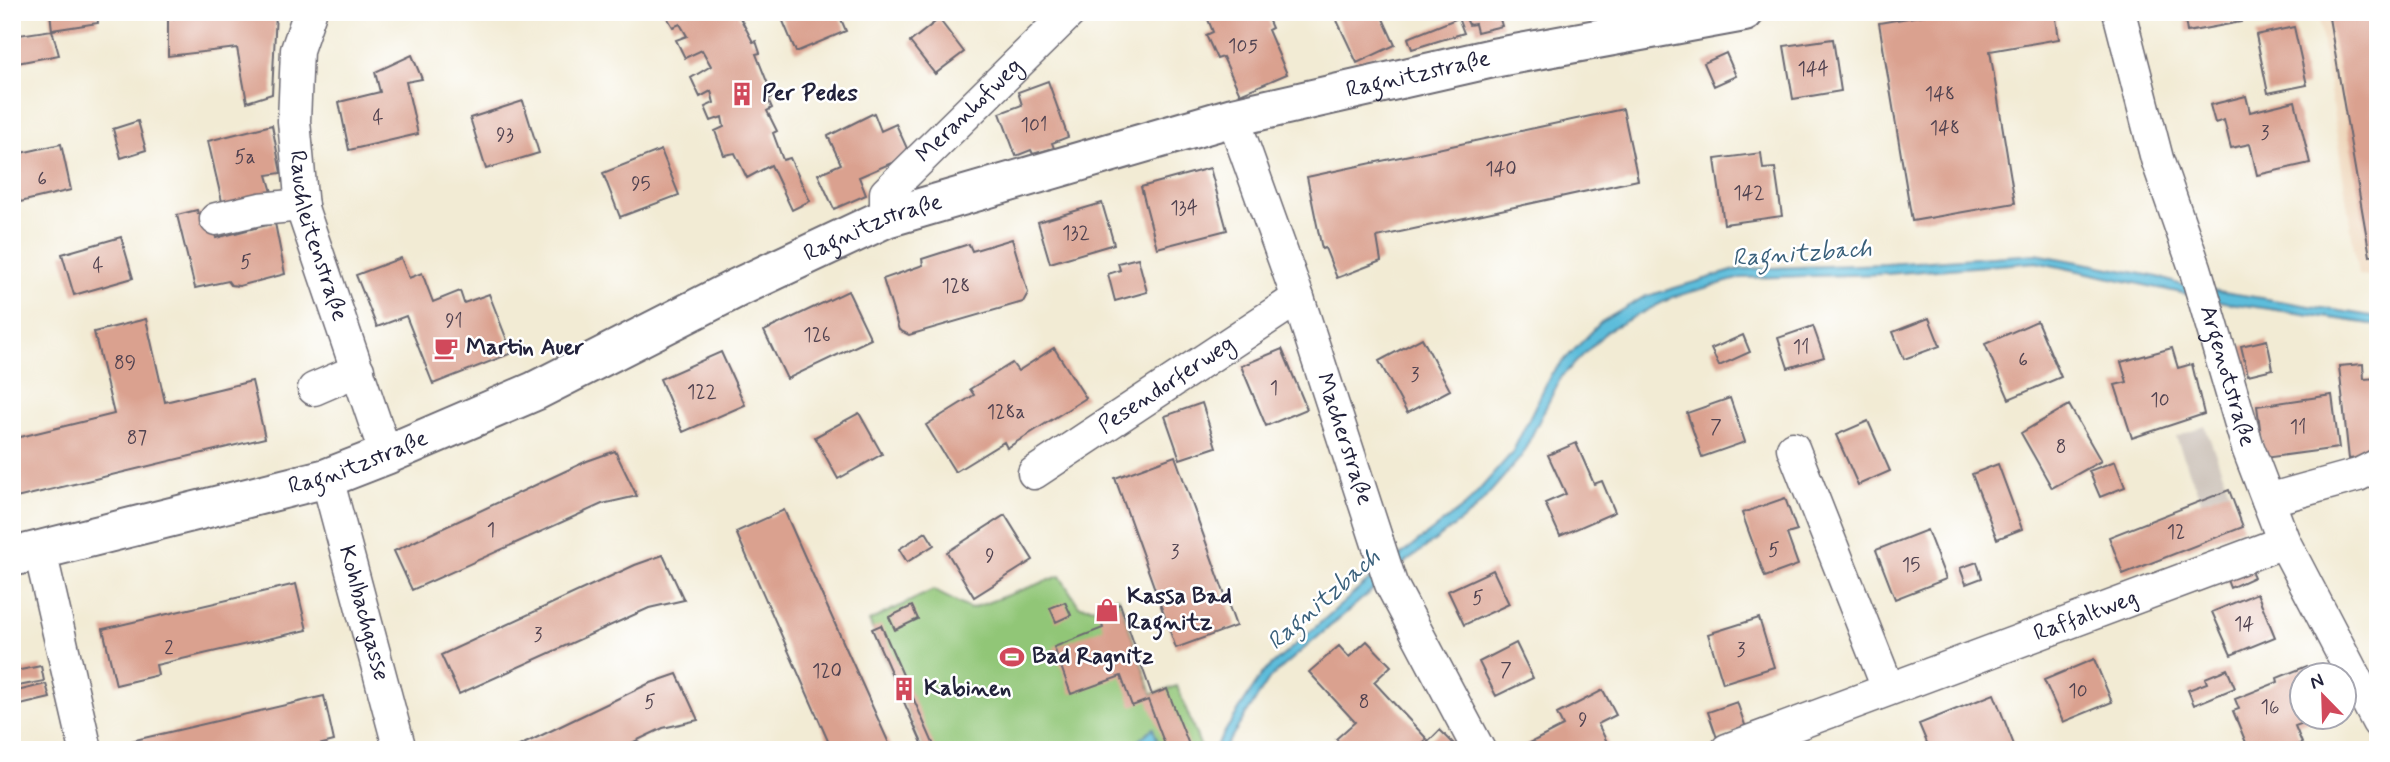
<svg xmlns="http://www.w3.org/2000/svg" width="2390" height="762" font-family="Mynerve,sans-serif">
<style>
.built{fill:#eed7bb}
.industrial{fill:#ccc2b9}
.green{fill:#91c677;stroke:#5a7459;stroke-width:2}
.water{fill:#5dbddb;stroke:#40708b;stroke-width:2}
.building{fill:#daa18f}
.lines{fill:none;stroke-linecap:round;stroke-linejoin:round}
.minor-casing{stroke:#6b6871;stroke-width:35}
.major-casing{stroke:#6b6871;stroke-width:42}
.minor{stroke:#fff;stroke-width:32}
.major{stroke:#fff;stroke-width:38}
.labels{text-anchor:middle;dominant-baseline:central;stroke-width:5;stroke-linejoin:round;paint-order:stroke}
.number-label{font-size:19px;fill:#504250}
.street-label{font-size:23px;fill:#22223b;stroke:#fff}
.poi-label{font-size:23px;font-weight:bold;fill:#22223b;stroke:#fff;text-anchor:start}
.water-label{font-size:24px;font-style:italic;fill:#3a607b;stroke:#fff}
</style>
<rect width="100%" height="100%" fill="#fff"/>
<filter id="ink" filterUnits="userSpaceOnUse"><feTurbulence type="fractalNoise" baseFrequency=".0143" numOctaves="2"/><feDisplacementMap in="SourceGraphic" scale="14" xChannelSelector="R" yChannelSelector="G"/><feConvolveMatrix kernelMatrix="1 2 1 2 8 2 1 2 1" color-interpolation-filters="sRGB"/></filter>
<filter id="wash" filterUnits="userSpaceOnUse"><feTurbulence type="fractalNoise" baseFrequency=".00686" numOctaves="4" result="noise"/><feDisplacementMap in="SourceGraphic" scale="28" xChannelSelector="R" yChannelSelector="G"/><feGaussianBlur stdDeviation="1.57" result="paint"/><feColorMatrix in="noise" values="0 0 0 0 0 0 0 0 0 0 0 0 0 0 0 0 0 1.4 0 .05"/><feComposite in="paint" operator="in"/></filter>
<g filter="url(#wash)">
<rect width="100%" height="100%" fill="#f2ebd4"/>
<path class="built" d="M2318 12H2378V277L2358 275Z"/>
<path class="industrial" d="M2205 426 2229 490 2201 501 2176 437Z"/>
<path class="green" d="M1060 576 1079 606 1097 608V601L1118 597 1152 694 1177 686 1202 750H925L869 621 933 590 970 609Z"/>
<path class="water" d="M2036 254 2158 277 2181 285 2378 317V325L2229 303 2036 262 1887 274 1741 278 1673 297 1608 330 1561 377 1521 457 1473 512 1398 568 1270 678 1223 750H1213L1263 673 1377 573 1466 505 1512 453 1551 374 1601 322 1644 297 1739 269 1885 264Z
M1153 728 1161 750H1127Z"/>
<g id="blocks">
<path class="building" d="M50 12H97L98 23 52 30Z
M223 12H276L272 94 247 102 237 48 168 56V19Z
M664 12H737L753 42 756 41 760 53 756 54 773 97 768 99 772 108 767 111 777 131 773 133 783 160 790 158 810 201 792 210 771 165 747 178 735 153 724 155 715 131 724 127 722 117 711 121 705 107 714 103 711 91 700 97 691 78 711 66 702 50 685 58 676 40 687 36 680 24 673 27Z
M785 12H838L846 31 796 52 780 14Z
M1205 12H1258L1259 14 1265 12 1272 28 1268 30 1287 74 1240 94 1223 57 1217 59 1206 35 1213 32Z
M1333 12H1380L1395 45 1357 63Z
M1463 12H1498L1502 26 1477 32 1475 24 1469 25Z
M1943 12H2055L2059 39 1990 51 2015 203 1912 221 1879 23Z
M2184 12H2239L2241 22 2187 32Z
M2328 12H2378V254L2370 256Z
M1458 18 1464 33 1412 49 1408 38Z
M939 19 964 52 935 74 910 42Z
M2294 27 2307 85 2268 93 2256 35Z
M52 30 59 55 12 64V36Z
M1833 39 1841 91 1793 99 1784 46Z
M1726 53 1736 76 1714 86 1704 63Z
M412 55 422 79 406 82 418 134 349 150 339 102 380 92 375 72Z
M1048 81 1068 137 1052 143 1054 148 1033 154 1031 150 1016 156 1000 113 1022 105 1018 92Z
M2246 96 2250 112 2295 101 2310 163 2257 175 2250 144 2231 148 2224 120 2215 123 2210 105Z
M523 101 539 153 486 169 470 118Z
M1623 109 1638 180 1377 237 1381 261 1337 278 1325 248 1322 249 1307 177Z
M874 113 881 131 896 124 910 155 859 177 866 195 834 209 818 174 841 164 828 136Z
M138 121 146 150 121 158 113 129Z
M272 125 281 173 267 175 274 199 223 206 208 141Z
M61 144 71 190 20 202 12 168V155Z
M661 150 679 195 620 217 603 173Z
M1761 153 1763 169 1775 168 1782 216 1724 224 1715 159Z
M1210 168 1227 230 1157 248 1141 187Z
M1102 203 1114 244 1050 263 1038 222Z
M197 210 198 214 211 210 216 238 275 223 285 274 239 286 231 285 228 281 195 288 177 215Z
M121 237 133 278 74 295 62 254Z
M1012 239 1028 293 1023 302 909 335 899 330 883 279 923 265 922 259 969 244 972 251Z
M401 258 409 278 422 273 433 302 460 291 464 303 489 294 512 353 433 384 406 316 377 327 356 275Z
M1138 258 1147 292 1115 301 1108 274 1120 270 1118 263Z
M848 291 871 339 787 379 764 331Z
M1929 318 1940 346 1904 359 1893 332Z
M146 319 165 402 252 381 265 438 12 499V439L114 414 94 332Z
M2037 321 2061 377 2009 399 1985 344Z
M1813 326 1824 357 1788 368 1778 338Z
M1743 335 1750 352 1719 366 1711 349Z
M1422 338 1450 390 1407 413 1379 361Z
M2267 340 2273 369 2248 375 2241 346Z
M1054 348 1086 398 1007 448 1004 442 955 472 926 425 974 395 970 389 1012 363 1018 371Z
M2172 348 2178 368 2192 364 2204 414 2132 438 2115 385 2127 382 2121 362Z
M1282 349 1307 409 1266 426 1241 366Z
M721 352 745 405 683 432 660 379Z
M2363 364 2364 379 2378 378V455L2349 459 2339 366Z
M2332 395 2339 448 2264 458 2257 406Z
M1730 398 1745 442 1702 457 1687 413Z
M1202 403 1216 447 1180 459 1165 416Z
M2069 405 2101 461 2052 488 2021 433Z
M859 413 882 454 838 479 815 437Z
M1868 421 1890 471 1858 485 1836 435Z
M1576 443 1594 484 1602 481 1615 512 1560 536 1545 503 1566 494 1548 455Z
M615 451 637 496 602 504 412 590 394 551 587 461Z
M1175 456 1236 626 1176 648 1115 478Z
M2115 461 2125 487 2100 497 2089 471Z
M1998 464 2022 529 1997 539 1972 474Z
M2229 490 2243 527 2123 574 2109 537Z
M1785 498 1797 531 1787 534 1798 565 1765 577 1742 513Z
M784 510 821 593 892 750H832L736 532Z
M1005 515 1033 560 974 597 947 552Z
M1927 530 1946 579 1895 599 1876 550Z
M926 532 934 545 907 562 899 549Z
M663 555 684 600 649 608 459 694 441 655 635 565Z
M1977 562 1982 578 1966 584 1960 568Z
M2247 562 2254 577 2230 588 2224 572Z
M1493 570 1509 604 1464 625 1448 591Z
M296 584 307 630 156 665 158 675 116 685 103 629Z
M2257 593 2275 637 2231 655 2212 612Z
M1065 602 1071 615 1056 622 1050 608Z
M1120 604 1152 695 1167 689 1191 750H1167L1148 700 1132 706 1121 676 1071 694 1054 647 1103 628 1098 612Z
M912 606 918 619 895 630 889 617Z
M1759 618 1774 667 1723 683 1708 634Z
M881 625 936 750H925L872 629Z
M1367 641 1391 666 1374 682 1427 739 1415 750H1347L1336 739 1355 722 1309 672 1339 646 1349 657Z
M1516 643 1533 678 1496 696 1479 662Z
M2094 659 2112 702 2063 722 2044 680Z
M41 666 44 681 18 686 15 671Z
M2307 666 2310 674H2302L2301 701 2302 716H2307L2309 721 2295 726 2302 743 2286 750H2249L2233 711 2239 709 2235 699 2278 682 2277 678Z
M2227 669 2235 688 2194 705 2188 690 2207 683 2205 678Z
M677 674 698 720 663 728 617 750H511L648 684Z
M46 684 50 698 16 706 13 692Z
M1603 690 1616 715 1598 724 1611 750H1528L1526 745 1563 726 1557 714Z
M1994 694 2016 750H1930L1919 724Z
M324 696 334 741 299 750H133L131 741Z
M1737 702 1746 728 1717 738 1708 712Z
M1440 730 1460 750H1425L1423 747Z"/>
</g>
</g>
<g filter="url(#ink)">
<use href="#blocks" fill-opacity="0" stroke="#6b6871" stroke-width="2"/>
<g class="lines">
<g class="minor-casing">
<g id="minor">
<path id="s1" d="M310 12 297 50 294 121 302 208 386 455"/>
<path id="s2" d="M2119 12 2157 159 2195 268 2248 448 2284 542 2378 722"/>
<path id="s3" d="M1233 117 1298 298 1391 584 1479 750"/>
<path id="s4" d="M886 218V193L1070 12"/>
<path d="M216 219 260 209 302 205"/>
<path d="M314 389 358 370"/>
<path d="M1793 448 1888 688"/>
<path id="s5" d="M1034 473 1298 298"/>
<path id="s6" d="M327 478 400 750"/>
<path d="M2268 500 2358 475 2378 465"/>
<path d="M40 551 86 750"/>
<path id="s7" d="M1727 750 2284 542"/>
</g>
</g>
<g class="major-casing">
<g id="major">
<path id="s8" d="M12 557 327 478 386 455 535 391 737 288 886 218 1233 117 1493 58 1744 12"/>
</g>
</g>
<use href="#minor" class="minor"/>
<use href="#major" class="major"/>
</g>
</g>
<defs>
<g id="building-bare" transform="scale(1.89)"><path d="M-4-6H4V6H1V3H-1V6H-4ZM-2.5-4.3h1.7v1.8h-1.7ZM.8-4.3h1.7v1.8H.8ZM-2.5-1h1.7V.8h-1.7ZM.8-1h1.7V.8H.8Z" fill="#d1495b" stroke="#fff" stroke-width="2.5" paint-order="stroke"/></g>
<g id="cafe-bare" transform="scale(1.89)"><path d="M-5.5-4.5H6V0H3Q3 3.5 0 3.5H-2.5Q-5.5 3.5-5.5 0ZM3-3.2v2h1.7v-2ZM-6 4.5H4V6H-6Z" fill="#d1495b" stroke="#fff" stroke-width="2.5" paint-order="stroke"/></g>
<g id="shop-bare" transform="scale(1.89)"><path d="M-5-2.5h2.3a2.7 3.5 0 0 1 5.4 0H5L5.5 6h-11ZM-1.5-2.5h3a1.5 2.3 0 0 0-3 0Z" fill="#d1495b" stroke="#fff" stroke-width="2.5" paint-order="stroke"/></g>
<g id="stadium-bare" transform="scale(1.89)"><path d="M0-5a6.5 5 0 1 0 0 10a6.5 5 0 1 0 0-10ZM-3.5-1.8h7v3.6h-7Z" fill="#d1495b" stroke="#fff" stroke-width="2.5" paint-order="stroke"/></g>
</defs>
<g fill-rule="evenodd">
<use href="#building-bare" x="742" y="94"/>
<use href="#cafe-bare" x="446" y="348"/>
<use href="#shop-bare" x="1107" y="610"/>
<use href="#stadium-bare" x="1012" y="657"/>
<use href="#building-bare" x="904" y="689"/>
</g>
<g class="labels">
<g class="number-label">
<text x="1243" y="46">105</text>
<text x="1813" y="69">144</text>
<text x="1940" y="94">148</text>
<text x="378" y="118">4</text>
<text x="1034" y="125">101</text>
<text x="1945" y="128">148</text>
<text x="2265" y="133">3</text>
<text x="505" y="135">93</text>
<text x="245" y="157">5a</text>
<text x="1501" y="169">140</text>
<text x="42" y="179">6</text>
<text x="641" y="184">95</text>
<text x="1749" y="193">142</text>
<text x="1184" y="208">134</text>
<text x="1076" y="233">132</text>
<text x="246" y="262">5</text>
<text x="98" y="266">4</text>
<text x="956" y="286">128</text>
<text x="454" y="321">91</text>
<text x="817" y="335">126</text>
<text x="1801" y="347">11</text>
<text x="2023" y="360">6</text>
<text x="125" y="363">89</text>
<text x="1415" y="375">3</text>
<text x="1274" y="388">1</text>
<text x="702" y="392">122</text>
<text x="2160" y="400">10</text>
<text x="1006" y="412">128a</text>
<text x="1716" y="427">7</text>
<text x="2298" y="427">11</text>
<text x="137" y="438">87</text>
<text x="2061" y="447">8</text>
<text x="491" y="530">1</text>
<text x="2176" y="532">12</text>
<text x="1774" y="550">5</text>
<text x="1175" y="552">3</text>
<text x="990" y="556">9</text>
<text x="1911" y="565">15</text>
<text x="1478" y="598">5</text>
<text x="2244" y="624">14</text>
<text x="538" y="635">3</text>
<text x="169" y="648">2</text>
<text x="1741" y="650">3</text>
<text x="1506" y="670">7</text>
<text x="827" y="671">120</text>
<text x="2078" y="691">10</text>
<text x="650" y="702">5</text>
<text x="1364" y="702">8</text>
<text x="2270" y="707">16</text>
<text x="1583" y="720">9</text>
</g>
<g class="street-label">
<text stroke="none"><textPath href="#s8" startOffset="1493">Ragnitzstraße</textPath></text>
<text stroke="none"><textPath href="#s4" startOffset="142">Meranhofweg</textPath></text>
<text stroke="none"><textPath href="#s8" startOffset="926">Ragnitzstraße</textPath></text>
<text stroke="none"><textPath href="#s1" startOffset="229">Rauchleitenstraße</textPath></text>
<text stroke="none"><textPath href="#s2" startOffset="380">Argenotstraße</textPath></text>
<text stroke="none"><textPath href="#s5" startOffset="159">Pesendorferweg</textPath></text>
<text stroke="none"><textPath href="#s3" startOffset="341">Macherstraße</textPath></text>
<text stroke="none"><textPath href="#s8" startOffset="359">Ragnitzstraße</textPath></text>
<text stroke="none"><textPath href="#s6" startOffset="140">Kohlbachgasse</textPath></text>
<text stroke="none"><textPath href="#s7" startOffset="383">Raffaltweg</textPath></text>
</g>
<g class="poi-label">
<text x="762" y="94">Per Pedes</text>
<text x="466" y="348">Martin Auer</text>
<text x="1127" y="597">Kassa Bad<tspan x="1127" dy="26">Ragnitz</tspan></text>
<text x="1032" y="657">Bad Ragnitz</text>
<text x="924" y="689">Kabinen</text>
</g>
<g class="water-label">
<text transform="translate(1802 254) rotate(-4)">Ragnitzbach</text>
<text transform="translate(1324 600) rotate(-41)">Ragnitzbach</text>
</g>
</g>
<rect width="2390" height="762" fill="none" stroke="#fff" stroke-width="42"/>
<g transform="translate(2323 696) rotate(337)"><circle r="33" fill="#ffffff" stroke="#a7a7b1" stroke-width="2"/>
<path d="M0-5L12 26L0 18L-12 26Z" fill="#d1495b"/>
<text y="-10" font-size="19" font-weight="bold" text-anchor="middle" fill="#22223b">N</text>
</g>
</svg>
